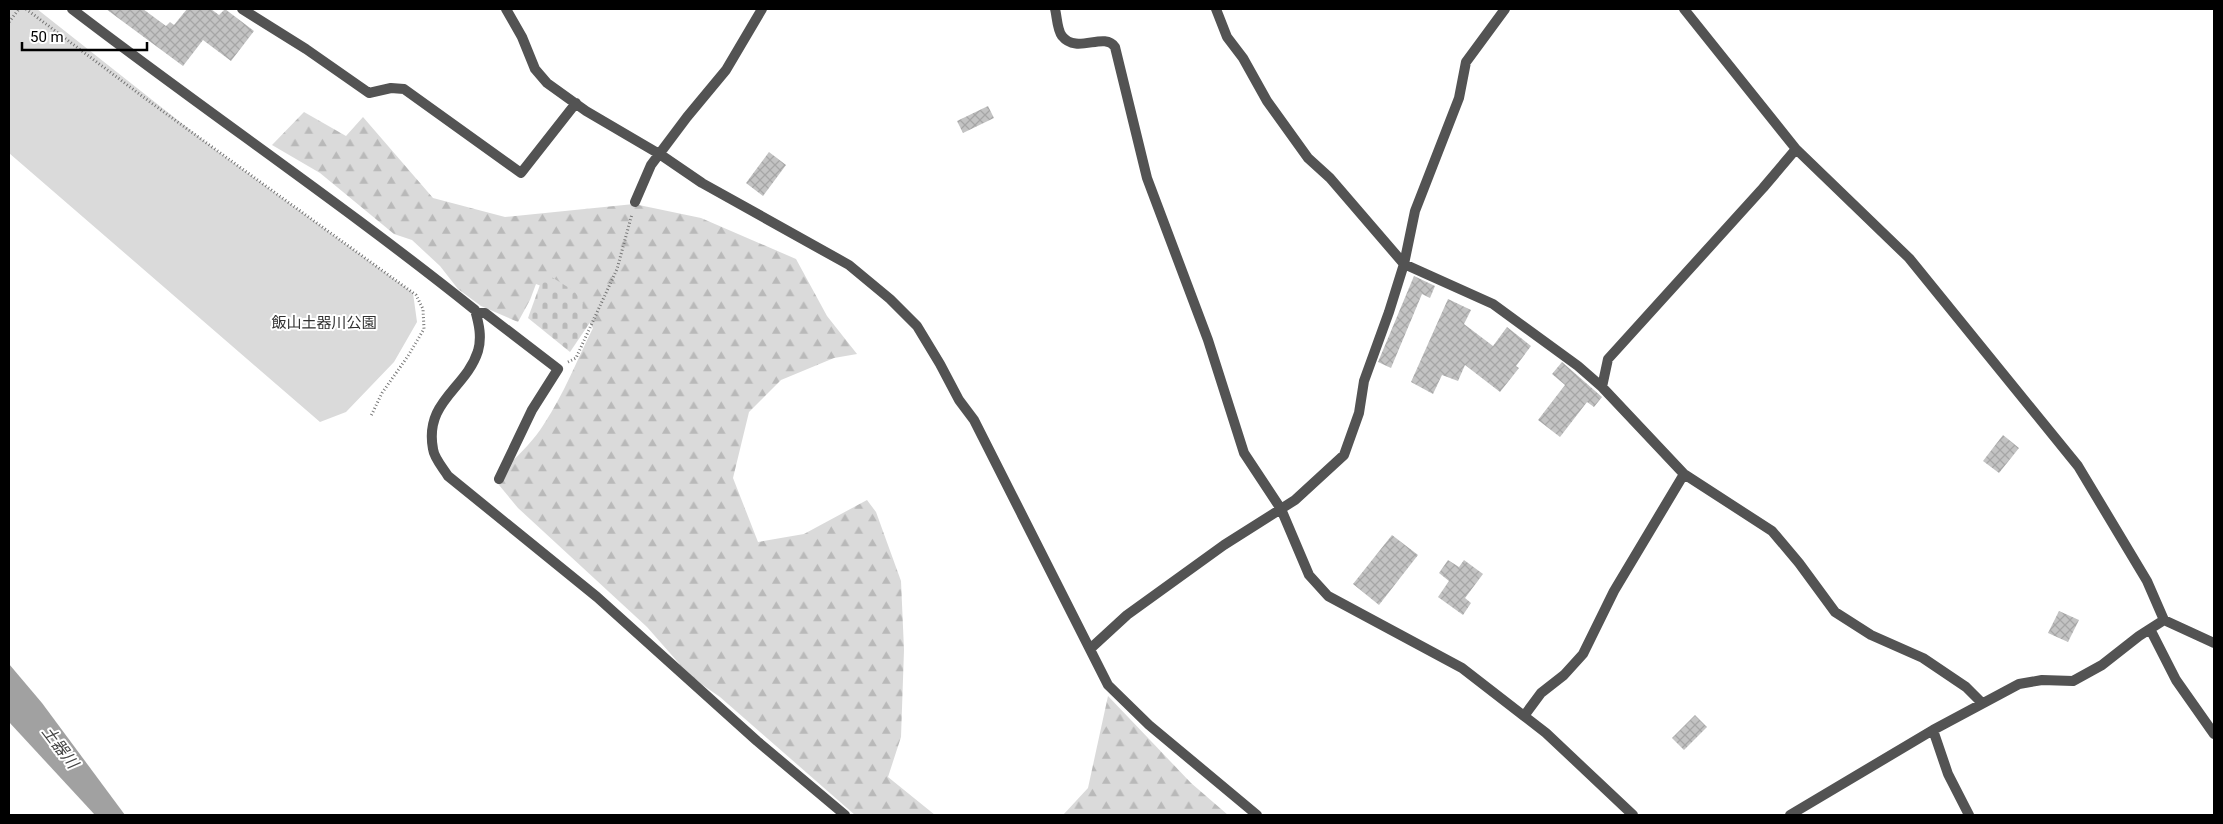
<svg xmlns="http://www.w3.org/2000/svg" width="2223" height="824" font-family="Roboto,'Noto Sans JP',sans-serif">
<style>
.green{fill:#dadada}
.forest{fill:url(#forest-firs)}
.cemetery{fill:url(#cemetery-stones)}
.water{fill:#a1a1a1}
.building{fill:url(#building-cross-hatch)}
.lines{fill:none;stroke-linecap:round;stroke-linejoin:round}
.path{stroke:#757575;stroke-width:3;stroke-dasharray:1 2.5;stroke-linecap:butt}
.street{stroke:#535353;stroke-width:10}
.labels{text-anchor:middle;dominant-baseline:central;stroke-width:4;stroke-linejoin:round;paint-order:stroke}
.park-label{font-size:15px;fill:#313131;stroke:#fff}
.water-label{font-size:16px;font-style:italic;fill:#424242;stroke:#fff}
</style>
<defs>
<pattern id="forest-firs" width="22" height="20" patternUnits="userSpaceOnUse" patternTransform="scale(1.25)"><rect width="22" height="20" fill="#dadada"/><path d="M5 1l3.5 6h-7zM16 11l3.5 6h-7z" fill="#b9b9b9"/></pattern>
<pattern id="cemetery-stones" width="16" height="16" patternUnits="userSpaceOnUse" patternTransform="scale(1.25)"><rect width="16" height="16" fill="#dadada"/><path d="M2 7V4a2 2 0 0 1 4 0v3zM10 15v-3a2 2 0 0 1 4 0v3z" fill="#b9b9b9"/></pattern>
<pattern id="building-cross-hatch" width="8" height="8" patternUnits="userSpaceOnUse" patternTransform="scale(1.25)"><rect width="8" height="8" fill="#c3c3c3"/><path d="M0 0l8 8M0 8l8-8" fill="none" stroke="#a6a6a6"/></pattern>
</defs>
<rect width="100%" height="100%" fill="#fff"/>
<path class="green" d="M9 9H37L213 148 413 293 417 322 394 362 346 412 320 422 9 153Z"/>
<path class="forest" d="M304 112 346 136 363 117 433 198 505 217 634 204 701 218 796 259 827 316 857 354 834 358 781 380 749 412 733 478 758 542 804 534 867 500 876 512 901 581 904 650 901 737 888 777 935 815H855L720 697 691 677 647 627 518 508 494 479C511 462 531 445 544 424 564 394 577 360 593 328L570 297 536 284 530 300 518 322 481 306 458 289 440 266 412 240 394 234 320 173 272 145Z
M1108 696 1191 783 1228 815H1063L1088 788Z"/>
<path class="cemetery" d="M550 276 574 291 593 318 570 352 528 318 541 282Z"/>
<path class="water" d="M9 664 42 703 125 815H95L9 722Z"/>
<path class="building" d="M106 9H143L166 26 170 22 174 25 187 9H211L219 15 225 9 254 31 231 61 203 40 183 66Z
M988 106 994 118 963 133 957 121Z
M769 152 786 165 763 196 746 183Z
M1414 276 1435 286 1430 298 1422 294 1391 368 1378 362Z
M1448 299 1471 310 1464 324 1493 346 1507 327 1531 346 1516 366 1519 368 1500 392 1465 365 1458 381 1442 375 1433 394 1411 382Z
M1562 362 1602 397 1594 407 1587 402 1560 437 1538 420 1565 385 1552 374Z
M2003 435 2019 448 1999 473 1983 461Z
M1392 535 1418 555 1379 605 1353 584Z
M1448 560 1459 567 1464 560 1483 574 1465 598 1471 603 1463 615 1438 597 1449 581 1439 573Z
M2059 611 2079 620 2068 642 2048 633Z
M1695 715 1707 727 1684 750 1672 738Z"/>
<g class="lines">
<path class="path" d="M26 9 146 99 416 295 423 309 424 329 408 356 382 393 371 416
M9 22 19 9
M568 362 576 358 617 269 632 214"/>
<path class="street" d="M72 9C205 111 344 205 475 310 479 324 482 337 478 351 466 389 424 401 433 449 434 458 443 468 448 476L597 597 757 741 845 815
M242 9 306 49 369 93 391 88 404 89 521 173 576 103
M506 9 522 37 535 69 547 83 586 111 661 155 702 183 849 265 890 299 917 326 940 364 959 400 974 420 1108 685 1149 725 1257 815
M1055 9C1057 16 1057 30 1062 36 1077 55 1104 31 1115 47L1147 178 1208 340 1244 453 1281 509 1309 575 1328 596 1462 668 1524 716
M1216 9 1227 37 1243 58 1267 101 1308 158 1330 178 1404 264 1493 304 1578 366 1602 387 1684 474 1772 531 1799 563 1835 612 1871 635 1923 658 1966 687 1982 703
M1684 9 1796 149 1909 258 2078 466 2147 581 2164 620 2214 643
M635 202 651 165 687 117 726 70 762 9
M476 313H485L558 369 532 410 499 479
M1602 387 1608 359 1763 188 1796 149
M2150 629 2176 680 2214 734
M1090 649 1127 615 1224 545 1295 500 1344 455 1359 413 1364 381 1389 312 1404 264 1415 211 1459 98 1466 62 1505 9
M1933 730 1948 774 1969 815
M1633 815 1546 733 1524 716 1541 693 1564 675 1583 654 1614 591 1684 474
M1790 815 1933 730 2019 684 2042 680 2073 681 2102 665 2139 636 2164 620"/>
</g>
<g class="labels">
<g class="park-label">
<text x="324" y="323">飯山土器川公園</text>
</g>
<g class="water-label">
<text transform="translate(60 747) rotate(53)">土器川</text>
</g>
</g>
<rect width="2223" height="824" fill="none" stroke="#000000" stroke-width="20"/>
<path d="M22 42v8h125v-8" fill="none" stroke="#000000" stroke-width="2.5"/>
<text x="30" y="42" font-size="15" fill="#000000" stroke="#ffffff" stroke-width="4" paint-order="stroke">50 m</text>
</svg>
